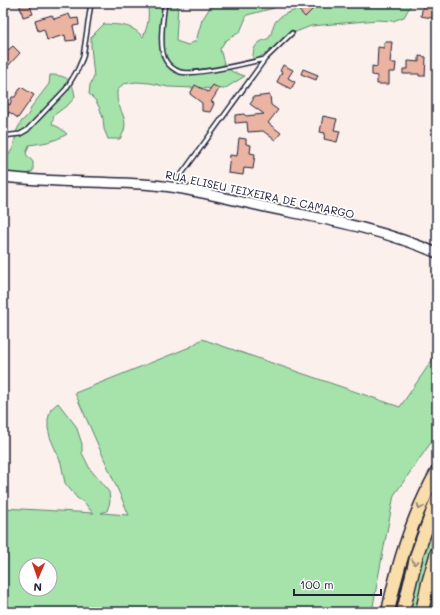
<svg xmlns="http://www.w3.org/2000/svg" width="440" height="615" font-family="Mali,sans-serif">
<style>
.green{fill:#a5e3aa;stroke:#648272;fill-rule:evenodd}
.building{fill:#ebb3a2;stroke:#22223b}
.lines{fill:none;stroke-linecap:round;stroke-linejoin:round}
.lane-casing{stroke:#22223b;stroke-width:6}
.secondary-casing{stroke:#22223b;stroke-width:12}
.highway-casing{stroke:#22223b;stroke-width:15}
.lane{stroke:#fff;stroke-width:3}
.secondary{stroke:#fff;stroke-width:9}
.highway{stroke:#f9deab;stroke-width:12}
.oneway{stroke:#8e8073}
.labels{text-anchor:middle;dominant-baseline:central;stroke-width:3.5;stroke-linejoin:round;paint-order:stroke}
.street-label{font-size:11px;fill:#22223b;stroke:#fff}
</style>
<rect width="100%" height="100%" fill="#fbf0ec"/>
<filter id="ink" filterUnits="userSpaceOnUse"><feTurbulence type="fractalNoise" baseFrequency=".025" numOctaves="2"/><feDisplacementMap in="SourceGraphic" scale="8" xChannelSelector="R" yChannelSelector="G"/><feConvolveMatrix kernelMatrix="1 2 1 2 8 2 1 2 1" color-interpolation-filters="sRGB"/></filter>
<g filter="url(#ink)">
<path class="green" d="M147 3H178L176 41 188 45 196 41 202 20 213 3H275L274 8 247 15 240 32 225 41 220 49 225 67 233 72 245 76 224 89 168 87 150 83 136 82 123 84 117 91C117 95 117 100 118 103 124 118 129 124 120 139H108L104 129 103 118 100 109 96 101 89 94 90 85 94 77 91 46V37L104 24C121 25 131 24 143 37 148 26 150 15 147 3Z
M321 3H412L404 17 393 21 377 20 311 26 293 33 272 52 262 55 256 61 253 58C253 51 254 46 260 42 263 40 266 40 269 38 273 32 272 25 276 21 286 9 306 9 320 6Z
M50 75C67 75 73 80 75 97L69 104 54 115 52 124 60 128 67 134C54 142 43 143 29 145L26 154 33 162V171L23 176 3 179V164L13 148 17 130 21 122 28 115 32 106 49 84Z
M202 339 400 407 437 353V434L394 495 378 578 372 612H3V508L94 513 90 510 85 503 77 498 65 483 61 463 50 437 48 428V419L51 409 58 403 76 426 82 444V453L90 469 109 492 110 502 107 511 101 513 129 515 75 393 190 347ZM26 565H50V589H26Z
M437 483C420 525 405 567 397 612H391L404 557Z
M437 510V542L430 564 420 612H408L415 580Z
M437 581V612H430L436 582Z"/>
<path class="building" d="M19 3H29L33 14 23 17Z
M292 3H309L314 8 305 17Z
M423 5 437 8V19L421 16Z
M69 14 71 19 78 18 79 25 73 26 76 40 66 41 65 35 47 40 44 29 38 31 35 20 52 15 54 19Z
M384 42H392L390 63H396L395 72H389V84H377V76L372 75V66L377 67 378 47 384 48Z
M13 46 20 53 8 66 3 60V54Z
M419 56 426 57 425 76H419V74H403V69H408V61L419 62Z
M283 65 293 70 288 78 295 82 291 89 277 82 282 72 280 71Z
M303 69 318 75 316 80 301 74Z
M195 85 208 92 213 85 219 89 211 102 214 103 213 106 210 112 202 111V103L190 94Z
M21 87 34 95 18 118 9 112 3 123V101L10 105 12 97H15Z
M270 95 271 105 278 110 268 123 281 133 275 140 263 131 248 132 247 122 235 123V115L244 114 246 116 264 114 250 104 253 100V97Z
M323 116 337 119 334 130 340 131 337 142 324 139 325 133 320 132Z
M239 138 246 139V144L251 145 250 153 255 154 253 169 244 168 243 175 228 173 230 155 237 156Z"/>
<g class="lines">
<g class="lane-casing">
<path id="lane" d="M165 3C163 17 158 49 166 61 169 66 175 70 180 72 195 76 248 63 265 59
M3 136 20 134 27 130 66 89 78 69 83 57 91 3
M173 186 265 59 292 33"/>
</g>
<g class="secondary-casing">
<path id="secondary" d="M3 177C53 183 104 181 154 185 190 188 226 199 261 206 322 219 380 228 437 253"/>
</g>
<g class="highway-casing">
<path id="highway" d="M388 612C398 563 413 515 437 472
M403 612 417 554 437 499
M422 612 428 583 437 552"/>
</g>
<use href="#lane" class="lane"/>
<use href="#secondary" class="secondary"/>
<use href="#highway" class="highway"/>
</g>
<defs><path id="oneway-chevron" d="M-2-3.5L2.5 0L-2 3.5" fill="none" stroke-width="1.6" stroke-linecap="round" stroke-linejoin="round"/></defs>
<g class="oneway">
<use href="#oneway-chevron" transform="translate(420 507) rotate(114)"/>
<use href="#oneway-chevron" transform="translate(415 562) rotate(105)"/>
</g>
</g>
<g class="labels">
<g class="street-label">
<text transform="translate(260 194) rotate(12)">RUA ELISEU TEIXEIRA DE CAMARGO</text>
</g>
</g>
<rect width="440" height="615" fill="none" stroke="#fff" stroke-width="16"/>
<rect x="8" y="8" width="424" height="599" fill="none" stroke="#22223b" stroke-width="1.5" filter="url(#ink)"/>
<g transform="translate(38 577) rotate(182)"><circle r="19" fill="#ffffff" stroke="#a7a7b1"/>
<path d="M0-3L7 15L0 10L-7 15Z" fill="#c8321e"/>
<text y="-6" font-size="11" font-weight="bold" text-anchor="middle" fill="#22223b">N</text>
</g>
<path d="M294 589v6h87v-6" fill="none" stroke="#22223b" stroke-width="2"/>
<text x="300" y="589" font-size="12" fill="#22223b" stroke="#ffffff" stroke-width="3" paint-order="stroke">100 m</text>
</svg>
